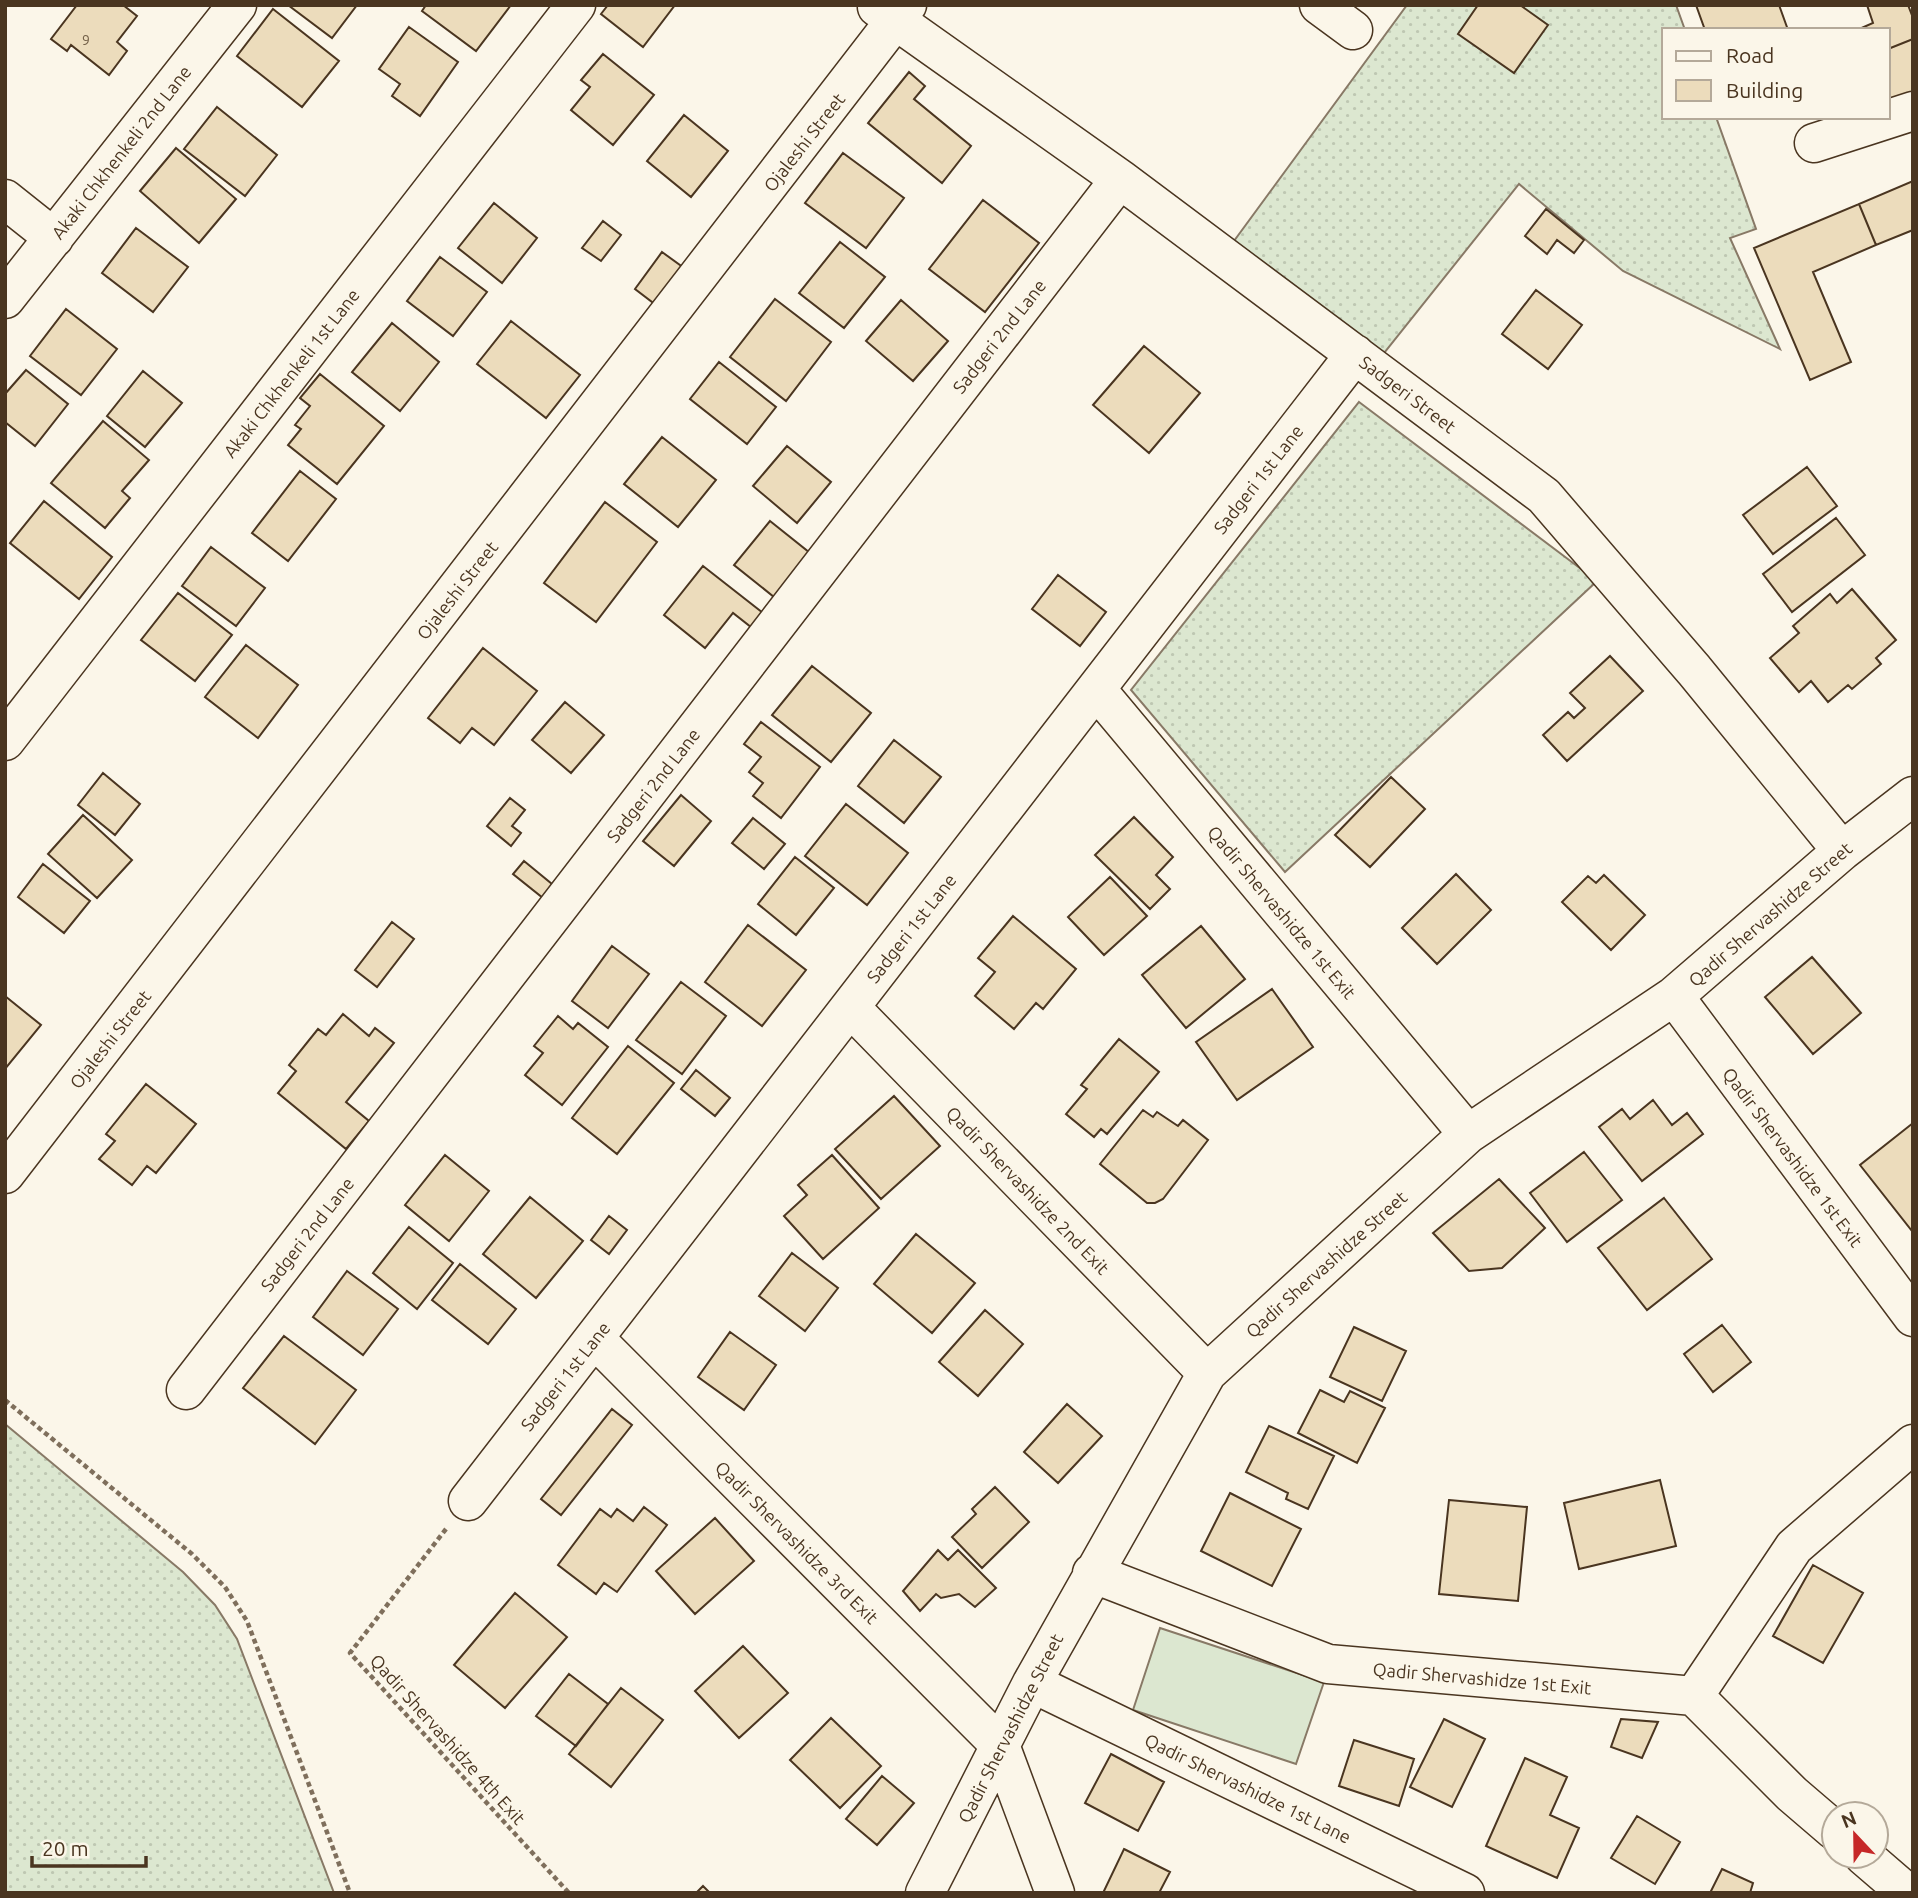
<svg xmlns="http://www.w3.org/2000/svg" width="1918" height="1898" font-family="Ubuntu,sans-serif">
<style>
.grass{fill:url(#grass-dots);stroke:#887966;stroke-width:2}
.garden{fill:#dce7d0;stroke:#887966;stroke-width:2}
.building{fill:#ecdcbc;stroke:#4a3520;stroke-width:2}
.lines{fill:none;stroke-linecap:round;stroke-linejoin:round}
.minor-casing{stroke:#4a3520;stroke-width:41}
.path{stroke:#7f6f5c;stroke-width:4.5;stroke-dasharray:5 3.5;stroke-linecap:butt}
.minor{stroke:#fbf6e9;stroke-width:38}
.labels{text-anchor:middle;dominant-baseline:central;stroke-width:5;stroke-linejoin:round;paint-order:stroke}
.number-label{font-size:14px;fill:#725f47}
.street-label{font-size:18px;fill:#4a3520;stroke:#fbf6e9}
</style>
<defs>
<pattern id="grass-dots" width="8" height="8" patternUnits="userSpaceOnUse" patternTransform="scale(1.75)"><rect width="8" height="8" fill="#dce7d0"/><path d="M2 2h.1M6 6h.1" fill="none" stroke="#bec7b2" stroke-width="1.8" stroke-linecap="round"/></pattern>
</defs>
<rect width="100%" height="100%" fill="#fbf6e9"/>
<path class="grass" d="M1407 5H1676L1685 30H1664V117H1716L1756 229 1730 238 1780 349 1623 271 1519 184 1384 353 1234 241Z
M1359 402 1597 581 1285 872 1131 690Z
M5 1424 183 1572 215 1605 237 1639 334 1893H5Z"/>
<path class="garden" d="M1160 1628 1324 1682 1296 1764 1133 1710Z"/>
<path class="building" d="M77 5H123L137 16 117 42 127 51 109 75 71 45 67 51 51 39Z
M288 5H357L332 38Z
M426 5H511L476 51 422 11Z
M608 5H675L643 47 601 14Z
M1478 5H1520L1548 25 1514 73 1458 34Z
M1696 5H1779L1788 30H1705Z
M1867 5H1908L1913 18V39L1888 49V30H1857L1873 23Z
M273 9 339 61 302 107 237 56Z
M409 27 458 62 420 116 392 96 400 84 379 69Z
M1913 39V93L1888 103V49Z
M603 54 654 95 613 145 571 110 590 87 581 80Z
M909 72 925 86 914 99 971 146 942 183 868 123Z
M217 107 277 155 245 196 184 149Z
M684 115 728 151 691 197 647 161Z
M176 148 236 199 199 243 140 191Z
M843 153 904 198 866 248 805 203Z
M1913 181V230L1876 245 1859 204Z
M983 200 1039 243 985 312 929 269Z
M494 203 537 238 502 283 458 248Z
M1859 204 1876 245 1813 272 1851 362 1810 380 1754 248Z
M1546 209 1584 240 1574 253 1557 240 1547 254 1525 236Z
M603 221 621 235 601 261 582 248Z
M136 228 188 267 153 312 102 273Z
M840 242 885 277 844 328 799 293Z
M662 252 684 268 656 305 635 289Z
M440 257 487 292 453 336 407 301Z
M1536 290 1582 325 1548 369 1502 334Z
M775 299 831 342 786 401 730 357Z
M901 300 948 341 913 381 866 341Z
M66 309 117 349 81 395 30 356Z
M511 321 580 375 546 418 477 364Z
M392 323 439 362 400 411 352 372Z
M1144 346 1200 393 1149 453 1093 405Z
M719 362 776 407 747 444 690 399Z
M26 370 68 404 35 446 5 422V394Z
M143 371 182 403 145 447 107 416Z
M320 374 384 426 337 484 288 445 301 429 295 425 310 406 300 398Z
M103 421 149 460 122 491 130 498 105 528 51 483Z
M662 437 716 480 678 527 624 484Z
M787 446 831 482 797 523 753 486Z
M1807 467 1837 506 1773 554 1743 515Z
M300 471 336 499 288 561 252 533Z
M44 501 112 557 79 599 10 543Z
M605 502 657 542 596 622 544 583Z
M1836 518 1865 555 1792 612 1763 574Z
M770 521 810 553 774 597 734 565Z
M211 547 265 588 236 626 182 586Z
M703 566 767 616 756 631 733 613 705 648 664 615Z
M1058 575 1106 612 1080 646 1032 609Z
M1852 589 1896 640 1876 658 1881 664 1852 689 1848 685 1828 702 1811 681 1799 692 1770 658 1799 633 1793 626 1830 594 1837 603Z
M178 593 232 635 195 681 141 640Z
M246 645 298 685 258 738 205 697Z
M483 648 537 691 494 745 472 728 460 743 428 718Z
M1610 656 1643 691 1567 761 1543 735 1568 712 1574 718 1585 708 1570 693Z
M812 666 871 713 831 762 772 715Z
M565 702 604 735 571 773 532 740Z
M761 722 820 767 781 818 753 796 763 783 749 772 761 757 744 744Z
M894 740 941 777 904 823 858 786Z
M103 773 140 804 115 835 78 805Z
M1391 777 1425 809 1370 867 1335 835Z
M681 795 711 821 674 866 643 841Z
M510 798 525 810 512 826 521 833 511 846 487 826Z
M846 804 908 853 867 905 805 856Z
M83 815 132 860 97 898 48 854Z
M1134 817 1173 857 1156 875 1170 889 1150 909 1095 855Z
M753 818 785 844 764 869 732 843Z
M795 857 834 888 796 935 758 904Z
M524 861 558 889 548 902 513 874Z
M43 864 90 901 64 933 18 897Z
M1456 874 1491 910 1437 964 1402 928Z
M1604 875 1645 915 1611 950 1562 902 1588 876 1596 883Z
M1110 877 1147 916 1104 955 1068 917Z
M1013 916 1076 969 1043 1009 1036 1003 1014 1029 975 996 995 972 978 958Z
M392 922 414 939 377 987 355 970Z
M748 925 806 970 762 1026 705 982Z
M1201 926 1245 979 1186 1028 1142 975Z
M612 946 649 974 608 1028 572 1001Z
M1812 957 1861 1013 1813 1054 1765 997Z
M681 982 726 1016 682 1074 636 1040Z
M1272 989 1313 1047 1237 1100 1196 1042Z
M5 996 41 1025 5 1069Z
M343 1014 369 1036 375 1028 394 1043 346 1102 369 1121 346 1149 278 1093 296 1071 289 1065 318 1029 326 1035Z
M558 1016 573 1029 578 1023 608 1047 562 1105 525 1075 543 1053 534 1046Z
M1119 1039 1159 1072 1107 1134 1101 1129 1094 1137 1066 1114 1087 1089 1081 1085Z
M628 1046 674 1083 617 1154 572 1118Z
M696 1070 730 1098 715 1116 681 1089Z
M146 1084 196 1124 156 1173 147 1166 132 1185 99 1159 115 1141 106 1134Z
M894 1096 940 1146 881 1199 835 1149Z
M1653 1100 1672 1125 1687 1113 1703 1134 1642 1181 1599 1127 1622 1109 1630 1119Z
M1143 1110 1153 1117 1157 1112 1178 1126 1183 1120 1208 1140 1163 1199 1155 1203H1147L1100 1164Z
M1913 1123V1231H1912L1860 1165Z
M1584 1152 1622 1200 1567 1242 1530 1193Z
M445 1155 489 1191 449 1241 405 1205Z
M832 1155 879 1208 823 1259 784 1216 807 1195 798 1185Z
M1499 1179 1545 1228 1502 1268 1469 1271 1433 1233Z
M530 1197 583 1241 536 1298 483 1254Z
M1664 1198 1712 1259 1647 1310 1598 1248Z
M609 1216 627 1230 609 1254 591 1240Z
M409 1227 453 1263 417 1309 373 1273Z
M916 1234 975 1283 932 1333 874 1284Z
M792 1253 838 1288 805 1331 759 1296Z
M460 1264 516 1309 488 1344 432 1300Z
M347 1271 398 1309 363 1355 313 1317Z
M985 1310 1023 1344 978 1396 939 1362Z
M1722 1325 1751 1362 1713 1392 1684 1354Z
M1354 1327 1406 1351 1382 1401 1330 1377Z
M730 1332 776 1365 744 1410 698 1377Z
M284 1336 356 1390 315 1444 243 1388Z
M1320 1390 1344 1402 1350 1391 1385 1408 1357 1463 1298 1433Z
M1067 1404 1102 1436 1058 1483 1024 1452Z
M612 1409 632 1425 561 1515 541 1499Z
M1269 1426 1334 1456 1308 1509 1286 1499 1288 1493 1246 1472Z
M1660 1480 1676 1546 1579 1569 1564 1503Z
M995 1487 1029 1522 982 1568 952 1537 976 1514 972 1509Z
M1230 1493 1301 1529 1272 1586 1201 1551Z
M1449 1500 1527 1507 1518 1601 1439 1594Z
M644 1507 667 1525 617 1592 604 1583 596 1594 558 1565 600 1509 611 1517 617 1509 633 1521Z
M715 1518 754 1561 695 1614 656 1571Z
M938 1550 948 1560 958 1550 996 1588 975 1607 959 1594 941 1598 936 1594 920 1611 903 1591Z
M1813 1565 1863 1593 1823 1663 1773 1636Z
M515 1593 567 1637 505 1708 454 1665Z
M743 1646 788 1693 739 1738 695 1691Z
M569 1674 608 1704 576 1746 536 1716Z
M621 1688 663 1720 611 1787 569 1754Z
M831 1718 881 1766 840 1808 790 1760Z
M1444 1719 1485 1739 1452 1807 1410 1787Z
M1621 1719 1658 1722 1642 1758 1611 1747Z
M1354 1740 1414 1759 1399 1806 1339 1786Z
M1111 1754 1164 1782 1138 1831 1085 1803Z
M1525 1758 1567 1777 1550 1815 1579 1828 1557 1878 1486 1846Z
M882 1776 914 1803 877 1845 846 1819Z
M1637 1816 1680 1842 1655 1884 1611 1858Z
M1124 1849 1170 1872 1159 1893H1103Z
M1722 1869 1753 1883 1750 1893H1710Z
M703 1886 710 1893H696Z"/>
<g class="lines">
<g class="minor-casing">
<path id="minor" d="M1319 5 1353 30
M877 7 1120 179 1544 496 1694 670 1842 851
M1814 143 1913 111
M5 199 54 238
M5 299 237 5
M1096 689 1468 1134
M5 741 576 5
M1674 996 1913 1317
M850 1007 1207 1373
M5 1174 907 5
M594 1338 1000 1745 1055 1893
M186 1390 1120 179
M468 1501 1355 354
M1092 1573 1328 1664 1694 1696 1792 1794 1834 1830
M1032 1683 1465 1893
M1694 1696 1794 1547 1913 1444
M1864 1856 1907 1893
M925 1893 1032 1683 1207 1373 1468 1134 1674 996 1842 851 1913 796"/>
</g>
<path class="path" d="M5 1400 192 1554 225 1587 247 1621 350 1893
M446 1529 350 1653 569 1893"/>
<use href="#minor" class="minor"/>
</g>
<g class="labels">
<g class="number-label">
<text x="86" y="40">9</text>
</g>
<g class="street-label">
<text transform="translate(804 142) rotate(-52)">Ojaleshi Street</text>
<text transform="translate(121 152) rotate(-52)">Akaki Chkhenkeli 2nd Lane</text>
<text transform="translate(999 336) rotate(-52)">Sadgeri 2nd Lane</text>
<text transform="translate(291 373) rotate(-52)">Akaki Chkhenkeli 1st Lane</text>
<text transform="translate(1408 394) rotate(37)">Sadgeri Street</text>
<text transform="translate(1258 479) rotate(-52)">Sadgeri 1st Lane</text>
<text transform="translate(457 590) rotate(-52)">Ojaleshi Street</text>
<text transform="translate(653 785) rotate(-52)">Sadgeri 2nd Lane</text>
<text transform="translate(1282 912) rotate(50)">Qadir Shervashidze 1st Exit</text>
<text transform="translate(1770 914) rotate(-41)">Qadir Shervashidze Street</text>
<text transform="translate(911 928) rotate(-52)">Sadgeri 1st Lane</text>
<text transform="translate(110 1039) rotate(-52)">Ojaleshi Street</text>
<text transform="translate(1793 1157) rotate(53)">Qadir Shervashidze 1st Exit</text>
<text transform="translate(1028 1190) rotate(46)">Qadir Shervashidze 2nd Exit</text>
<text transform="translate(307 1234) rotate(-52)">Sadgeri 2nd Lane</text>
<text transform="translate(1326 1264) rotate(-42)">Qadir Shervashidze Street</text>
<text transform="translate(565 1376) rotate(-52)">Sadgeri 1st Lane</text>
<text transform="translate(797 1542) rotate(45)">Qadir Shervashidze 3rd Exit</text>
<text transform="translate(1482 1678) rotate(5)">Qadir Shervashidze 1st Exit</text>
<text transform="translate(1010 1728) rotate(-63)">Qadir Shervashidze Street</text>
<text transform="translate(448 1739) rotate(48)">Qadir Shervashidze 4th Exit</text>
<text transform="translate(1248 1788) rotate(26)">Qadir Shervashidze 1st Lane</text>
</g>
</g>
<rect width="1918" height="1898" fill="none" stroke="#4a3520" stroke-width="14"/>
<rect x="1662" y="28" width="228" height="91" fill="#fbf6e9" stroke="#b4a999" stroke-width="2"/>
<rect x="1676" y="51" width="35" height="10" fill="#fbf6e9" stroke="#b4a999" stroke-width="2"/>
<text x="1726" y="63" font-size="21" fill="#4a3520">Road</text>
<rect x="1676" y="80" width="35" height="21" fill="#ecdcbc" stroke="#b4a999" stroke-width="2"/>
<text x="1726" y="98" font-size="21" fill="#4a3520">Building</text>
<g transform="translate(1855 1835) rotate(338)"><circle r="33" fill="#fbf6e9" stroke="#b4a999" stroke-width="2"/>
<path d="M0-5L12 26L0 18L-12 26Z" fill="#c62828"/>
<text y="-10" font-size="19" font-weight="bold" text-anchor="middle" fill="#4a3520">N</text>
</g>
<path d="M32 1856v10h114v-10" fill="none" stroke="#4a3520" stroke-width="3.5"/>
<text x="42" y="1856" font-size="21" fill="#4a3520" stroke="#fbf6e9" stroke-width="5" paint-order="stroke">20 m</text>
</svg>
